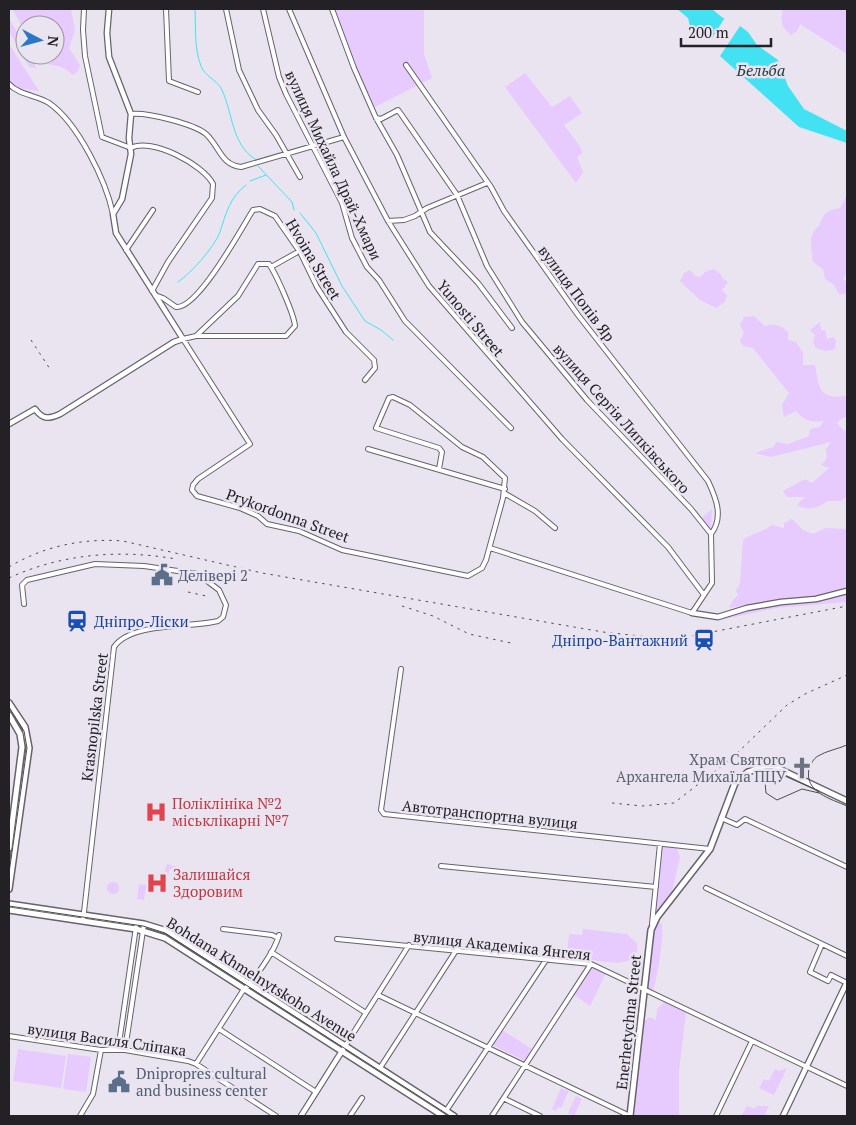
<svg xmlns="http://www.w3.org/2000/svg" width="856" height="1125" font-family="'PT Serif',serif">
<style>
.green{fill:#e7cafe}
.water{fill:#43e2f3}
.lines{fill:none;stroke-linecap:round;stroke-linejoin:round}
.stream{stroke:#43e2f3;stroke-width:1}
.minor-casing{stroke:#67626c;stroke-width:6}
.tertiary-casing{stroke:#67626c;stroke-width:7}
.secondary-casing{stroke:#67626c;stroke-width:8}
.minor{stroke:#fff;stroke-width:4}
.tertiary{stroke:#fff;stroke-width:4.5}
.secondary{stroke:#fff;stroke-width:5}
.tram{stroke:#4e4b51;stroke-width:1}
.rail{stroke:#4e4b51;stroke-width:1;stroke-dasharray:2.5 5;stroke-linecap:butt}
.labels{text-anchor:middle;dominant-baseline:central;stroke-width:5;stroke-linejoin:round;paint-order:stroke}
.street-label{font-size:15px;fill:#242126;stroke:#eae4f0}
.service-label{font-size:15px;fill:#4e5e75;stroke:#eae4f0;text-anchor:start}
.transit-label{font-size:15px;fill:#164399;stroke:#eae4f0;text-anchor:start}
.worship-label{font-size:15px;fill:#5b616d;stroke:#eae4f0;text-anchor:end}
.health-label{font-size:15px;fill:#be3a42;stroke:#eae4f0;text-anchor:start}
.water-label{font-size:16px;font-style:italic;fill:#233d40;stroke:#eae4f0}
</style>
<rect width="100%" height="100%" fill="#eae4f0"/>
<path class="green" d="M12 9H71L75 30 69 48 80 65 78 71 73 75C69 72 65 68 61 67 51 64 45 66 39 55H55V25H25V31Z
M332 9H424V54L432 78 375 107 354 66Z
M783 9H847V54L800 24 798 30 791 35C781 27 780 21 783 9Z
M9 19 25 45V55H31L36 68 29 67 9 31Z
M9 44 39 91 16 88 9 80Z
M525 73 552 107 570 96 582 113 564 125 581 148 582 153 577 157 583 172 576 183 505 87Z
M847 195V272L843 279 847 283V294H839L834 285 825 279 823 269 813 262C812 252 808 238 815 230 818 225 818 229 820 224 824 212 828 210 840 208Z
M713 269 720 273 722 278 728 282 722 290 727 295 725 302 716 308 700 300 680 281 684 273 690 270 695 276 701 277 705 272Z
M754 316 765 326C776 323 780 325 788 332V340L796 342 803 353V365H815C819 386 818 400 845 396L847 399V417L842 418 837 423 844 431 847 429V497L840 501H827C818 509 808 511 797 505L805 497H787L783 491 805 479 812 483 829 468 821 465 827 458 826 449 831 442 771 457 755 453 773 447 777 442 788 444 809 436 810 429 820 427 824 421C811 422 806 422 796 411L784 417 782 405 789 393 753 348 743 346 740 341 744 333 740 325 744 317Z
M820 322 821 330H825L827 339 834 337 836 342 835 349 826 351 816 348 813 342 815 335 810 330Z
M712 509 711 530 702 518Z
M792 519 803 530 813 534 826 528 847 529V587L813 598 777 600 729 608 733 600 738 595 736 591 740 583 743 540C753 532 762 533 772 525L784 528V523Z
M847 593V602L776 608 721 620 747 610 779 604 813 602Z
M661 846 676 847 680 857 671 896 658 912 651 907 652 897 658 890 654 882 656 853Z
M167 864 178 867 177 870 170 869 165 883 161 882Z
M107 888a6 6 0 1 1 12 0a6 6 0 1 1-12 0Z
M139 884 146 885 144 900 137 899Z
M657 922 662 924C664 936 657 981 653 990L650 991 646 989 649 940Z
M583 929 627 934 637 943C642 973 596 960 580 958V954L567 953 569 934 582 935Z
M591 964 607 971 590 1006 573 994Z
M664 1002 686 1012 679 1071V1116H634L644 1021 650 1017 656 1020 657 1009Z
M502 1030 532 1049 525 1061 493 1045Z
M18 1049 66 1056 61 1088 13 1081Z
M68 1054 91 1057 86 1092 63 1089Z
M787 1068 774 1095 759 1088 764 1079 769 1081 775 1069 779 1071Z
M561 1088 569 1091 561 1108 558 1107 556 1111 552 1109Z
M576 1096 582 1099 574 1116 568 1113Z
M747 1106 755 1109 757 1106H769L764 1116 742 1115Z"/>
<path class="water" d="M677 9H712L724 19 712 38 690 26 688 18Z
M740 26 748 32 757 45 778 60 788 86 804 109 847 131V143L799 127 720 56Z"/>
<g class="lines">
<path class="stream" d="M195 9C196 26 194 49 201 66 204 75 216 80 221 88 233 112 231 144 255 159
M716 14 724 19
M258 166 292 202 294 210
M250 181 266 175
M300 213 316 233 342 286 365 321 381 330 393 340
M178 282C192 272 213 249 220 232 226 213 230 197 246 185"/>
<g class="minor-casing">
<path id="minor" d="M84 9 83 30 85 56 102 137 131 148C151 137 204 165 213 184L212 198 168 262 152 291
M166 9 169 81 198 92
M226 9 239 70 258 110 276 135 300 177
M263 9 279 77 286 94 342 203 352 238 367 267 379 280 405 321 511 428
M289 9 344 137 388 221 429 286 562 439 668 547 704 595
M332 9 354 68 376 118 397 155 430 232 478 283 512 328
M406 65 491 187 504 211 578 315 708 481C716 498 724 517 711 534
M9 84C19 95 36 95 49 103 78 123 106 181 113 214
M131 114C147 112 194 124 206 134 220 147 221 165 241 167L344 137
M376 118 381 119 398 110 403 117 457 195 487 266 522 322 587 400 691 509 711 534
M388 221 404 220 415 216 427 208 487 183
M126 250 153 210
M271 267 296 253
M155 295 163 298 176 307C198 309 241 229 253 210L260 209 275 216 300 252 317 287 346 332 374 360 375 368 365 380
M196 336 238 296 258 264H269C276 274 294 314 295 326L286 336H196L183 339 250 444 198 479 193 485 192 490 197 496 240 508 258 516 267 524 299 531 342 550 468 576 482 568 486 560 503 498 505 478 483 457 462 447 410 405 393 397 389 398 376 428 439 448 442 452 439 469
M368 449 505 489
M504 493 535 511 555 528
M490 548 692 613 712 583 711 534
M24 604 22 585 27 580 95 564 144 566 198 574 219 590 226 605 223 617 218 621C191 628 131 622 114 647L83 921
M401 669 381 810 384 814 710 849
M721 818 737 825 745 819 847 867
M441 866 656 887
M706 888 847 956
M652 924 660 844
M223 929 272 935 278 938
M337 939 591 964 847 1086
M822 944 810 972 828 981 831 975 847 983
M271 952 366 1013
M378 995 630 1116
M219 1029 316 1092
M9 1036 101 1050H125L188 1061 196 1064 276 1116
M118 1050 136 927
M125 1050 144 924
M342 1051 409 945
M196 1064 242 992C254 980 275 951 279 935
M380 1068 457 949
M505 1099 540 1116
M446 1111 546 960
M80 1116 93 1094 101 1050
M350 1116 362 1098
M492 1116 591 964
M716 1116 752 1041"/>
</g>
<g class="tertiary-casing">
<path id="tertiary" d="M9 424 35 409C43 420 49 419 60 414L174 342 183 339 116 233 113 214 122 199 131 154 129 138 131 114 109 57 107 33 109 9
M692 613 718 617 747 608 781 602 816 599 847 591
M301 1116 342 1051
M783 1116 847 982"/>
</g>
<g class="secondary-casing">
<path id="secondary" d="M9 703 25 727 29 748 9 889
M9 715 20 734 22 747 9 848
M9 904 144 924 167 931 454 1116
M9 910 136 929 165 938 443 1116
M630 1116 651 930 657 917 710 849 735 783 748 772 765 766H773L847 801"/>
</g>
<use href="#minor" class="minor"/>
<use href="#tertiary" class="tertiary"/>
<use href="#secondary" class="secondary"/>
<path class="tram" d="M9 707 24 731 27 748 9 873
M847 745C838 749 826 751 818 756 813 759 811 764 809 769 804 792 831 799 847 806
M819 793 802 789 777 800 766 793 765 782 772 774 778 773 819 791
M9 906 143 926 165 933 450 1116"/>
<path class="rail" d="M31 340 50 369
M9 567C44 546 83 538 123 541L262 573 603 632 649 637 691 636 847 606
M9 578C61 554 119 549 176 559
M188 592 206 596
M402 606 433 616 469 634 511 643
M612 803 642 806 674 803 732 758 787 705 805 694 847 675"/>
</g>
<defs>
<g id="civic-bare" transform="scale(1.725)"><path d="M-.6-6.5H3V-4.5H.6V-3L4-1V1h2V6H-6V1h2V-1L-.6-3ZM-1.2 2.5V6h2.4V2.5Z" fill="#5c6f8a" stroke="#eae4f0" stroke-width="2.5" paint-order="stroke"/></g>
<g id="station-bare" transform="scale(1.725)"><path d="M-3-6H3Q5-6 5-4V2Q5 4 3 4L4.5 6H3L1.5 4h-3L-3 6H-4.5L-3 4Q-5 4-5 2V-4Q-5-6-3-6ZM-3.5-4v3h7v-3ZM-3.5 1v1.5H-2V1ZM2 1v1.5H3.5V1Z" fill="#1a4fb4" stroke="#eae4f0" stroke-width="2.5" paint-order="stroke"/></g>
<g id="church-bare" transform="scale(1.725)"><path d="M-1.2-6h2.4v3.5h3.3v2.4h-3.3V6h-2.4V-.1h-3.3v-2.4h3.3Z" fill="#6b7280" stroke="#eae4f0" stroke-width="2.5" paint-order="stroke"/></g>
<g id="hospital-bare" transform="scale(1.725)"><path d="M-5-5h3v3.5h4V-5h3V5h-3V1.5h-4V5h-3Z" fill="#e0444e" stroke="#eae4f0" stroke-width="2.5" paint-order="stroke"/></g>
</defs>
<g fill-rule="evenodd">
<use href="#civic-bare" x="162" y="575"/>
<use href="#station-bare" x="77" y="621"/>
<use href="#station-bare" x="704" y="640"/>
<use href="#church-bare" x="802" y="768"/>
<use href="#hospital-bare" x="156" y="812"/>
<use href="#hospital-bare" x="157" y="883"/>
<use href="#civic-bare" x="119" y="1082"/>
</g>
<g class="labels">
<g class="street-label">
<text transform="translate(334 165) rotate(65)">вулиця Михайла Драй-Хмари</text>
<text transform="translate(314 259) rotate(59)">Hvoina Street</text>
<text transform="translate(577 293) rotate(53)">вулиця Попів Яр</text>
<text transform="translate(471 318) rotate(50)">Yunosti Street</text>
<text transform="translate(622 418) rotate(48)">вулиця Сергія Липківського</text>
<text transform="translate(288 515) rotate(20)">Prykordonna Street</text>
<text transform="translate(94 717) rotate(-83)">Krasnopilska Street</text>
<text transform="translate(490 814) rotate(6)">Автотранспортна вулиця</text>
<text transform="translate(502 945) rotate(6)">вулиця Академіка Янгеля</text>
<text transform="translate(262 979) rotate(32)">Bohdana Khmelnytskoho Avenue</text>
<text transform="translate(628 1022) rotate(-84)">Enerhetychna Street</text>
<text transform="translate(107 1039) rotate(8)">вулиця Василя Сліпака</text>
</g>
<g class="service-label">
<text x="178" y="575">Делівері 2</text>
<text x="136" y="1073">Dnipropres cultural<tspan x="136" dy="17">and business center</tspan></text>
</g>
<g class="transit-label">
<text x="94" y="621">Дніпро-Ліски</text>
<text x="688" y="640" text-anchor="end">Дніпро-Вантажний</text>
</g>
<g class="worship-label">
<text x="786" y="759">Храм Святого<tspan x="786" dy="17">Архангела Михаїла ПЦУ</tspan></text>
</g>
<g class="health-label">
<text x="172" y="803">Поліклініка №2<tspan x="172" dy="17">міськлікарні №7</tspan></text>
<text x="173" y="874">Залишайся<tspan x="173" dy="17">Здоровим</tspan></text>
</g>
<g class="water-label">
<text x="761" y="70">Бельба</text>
</g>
</g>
<rect width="856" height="1125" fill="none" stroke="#242126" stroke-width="20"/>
<g transform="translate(40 40) rotate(96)"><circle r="24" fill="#eae4f0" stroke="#9b969f"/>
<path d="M0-4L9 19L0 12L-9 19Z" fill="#2b77c7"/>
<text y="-8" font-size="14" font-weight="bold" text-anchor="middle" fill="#242126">N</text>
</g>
<path d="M681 38v8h90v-8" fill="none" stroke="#242126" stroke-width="2.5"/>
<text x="688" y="38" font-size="15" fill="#242126" stroke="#eae4f0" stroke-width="4" paint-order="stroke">200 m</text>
</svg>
